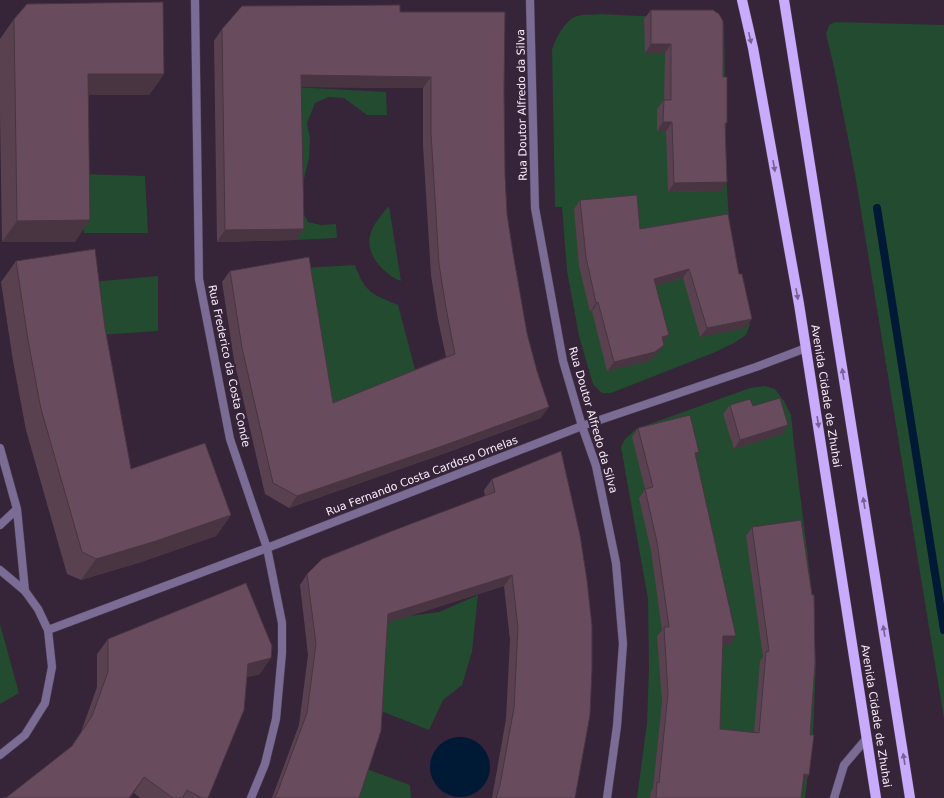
<svg xmlns="http://www.w3.org/2000/svg" width="944" height="798" font-family="'DejaVu Sans',sans-serif">
<style>
.green{fill:#224b2f}
.water{fill:#001a36}
.lines{fill:none;stroke-linecap:round;stroke-linejoin:round}
.stream{stroke:#001a36;stroke-width:8}
.minor-casing{stroke:#514054;stroke-width:9}
.primary-casing{stroke:#514054;stroke-width:11}
.minor{stroke:#7a6c94;stroke-width:8}
.primary{stroke:#c9abfe;stroke-width:10}
.wall{fill:#594150}
.shaded-wall{fill:#493541}
.building{fill:#684c5d;stroke:#493541}
.oneway{fill:#786192}
.labels{text-anchor:middle;dominant-baseline:central;stroke-width:4;stroke-linejoin:round;paint-order:stroke}
.street-label{font-size:11px;fill:#f9ecfa;stroke:#362439}
</style>
<rect width="100%" height="100%" fill="#362439"/>
<path class="green" d="M600 14 640 16 709 15 717 19 724 25 725 82 724 146 729 218 738 279 750 325 746 335 734 343 713 353 611 393H602L593 384 579 336 567 271 562 207H555L552 50C555 39 566 19 577 16 584 14 592 15 600 14Z
M835 22 944 25V719L855 174 834 67 826 34 829 25Z
M294 87 386 92 387 115H367L344 98 329 97 315 103 307 123 310 139 309 158 303 183 301 209 308 222 321 225 336 224 337 238 296 240Z
M82 174 145 176 148 233H84Z
M389 206 401 281C392 278 385 272 379 265 360 242 372 225 389 206Z
M355 265C365 293 372 294 398 305L417 377 325 414 301 268Z
M158 276V331L98 335 91 282Z
M765 386 775 389 784 401 791 415 795 453 812 591 816 662 813 734 805 798H637L647 723 649 669 648 599 621 447 625 439 636 429 750 388Z
M478 595 472 652 462 685 443 700 429 730 381 711 375 627 409 616 439 612Z
M0 624 19 693 0 704Z
M364 768 410 785 411 798H354Z"/>
<path class="water" d="M430 767a30 30 0 1 1 60 0a30 30 0 1 1-60 0Z"/>
<g class="lines">
<path class="stream" d="M877 208 944 630"/>
<g class="minor-casing">
<path id="minor" d="M195 0 199 279 230 439 267 548 282 623V653L276 719 265 764 251 798
M530 0 535 208 563 361 582 426 596 466 616 563 623 644 617 726 607 798
M0 448 17 509 0 525
M17 509 25 591
M0 570 25 591 38 609 48 630 52 667 45 703 25 735 0 755
M48 630 267 548 582 426 756 367 806 348
M834 798 844 765 867 738"/>
</g>
<g class="primary-casing">
<path id="primary" d="M742 0 753 48 799 304 876 798
M784 0 910 798"/>
</g>
<use href="#minor" class="minor"/>
<use href="#primary" class="primary"/>
</g>
<path class="wall" d="M651 10 723 77 726 125 721 191 668 192 666 131H657V109L664 100 665 53H645L644 19Z
M400 12 504 91 505 175 507 214 513 253 541 418 440 455 289 508 265 494 234 360 222 282 230 271 333 403 446 357 438 320 431 275 423 145V88L301 87 304 229 296 240 217 242 214 41 222 29Z
M14 19 164 74 149 95H89L75 242H2L0 114V39Z
M580 200 640 229 728 214 745 328 700 337 683 278 656 285 663 344 657 354 649 361 607 371 592 311 590 312 579 266 574 209Z
M16 261 105 328 131 469 231 515 216 536 141 562 81 580 67 574 26 430 13 361 1 282Z
M730 405 782 434 734 449 723 414Z
M638 428 696 457 736 636 729 645H722L720 729 754 733 760 661 763 657 746 536 752 527 803 784 801 798H650L651 791 653 788 662 702 657 636 662 630 651 551 639 498 645 489 632 437Z
M492 479 575 798H492L506 719 510 640 504 586 387 623 359 798H272L299 725 308 655 300 585 307 574 485 496 484 490Z
M108 639 260 674 247 677 208 798H140L134 793 7 797 71 747 81 732 97 687V654Z"/>
<path class="shaded-wall" d="M651 44H671L665 53H645Z
M88 74H164L149 95H73Z
M301 75 431 77 423 88 293 87Z
M663 122H672L666 131H657Z
M727 182 721 191 668 192 674 183Z
M90 220 75 242H2L17 221Z
M304 229 296 240 217 242 225 230Z
M689 269 683 278 648 288 654 279Z
M598 302 592 311 590 312 596 303Z
M752 319 745 328 700 337 707 328Z
M669 335 663 344 662 337Z
M664 345 657 354 649 361 607 371 614 362Z
M549 407 541 418 440 455 289 508 297 496Z
M788 425 782 434 734 449 740 440Z
M699 452 693 461 695 453Z
M231 515 216 536 141 562 81 580 96 559Z
M512 575 504 586 380 625 388 614Z
M723 636H736L729 645H716Z
M271 658 260 674 237 680 248 664Z
M804 774 809 775 803 784Z
M144 777 134 793 130 798H129Z"/>
<path class="building" d="M163 2 164 74H88L90 220 17 221 14 19 27 4Z
M400 5V12H505L504 91 505 175 507 214 513 253 527 333 537 371 549 407 448 444 297 496 273 483 242 348 230 271 309 257 333 403 455 354 446 308 439 264 431 133V77L301 75 304 229 225 230 222 29 242 6Z
M651 10H713L719 14 723 21V77H727V123H725L727 182 674 183 672 122H663L664 100H671V44H651Z
M637 195 640 229 728 214 739 274H742L752 319 707 328 689 269 654 279 669 335 662 337 664 345 655 352 614 362 598 302 596 303 586 257 580 200Z
M95 249 105 328 131 469 205 443 231 515 156 541 96 559 82 552 41 409 28 340 16 261Z
M780 398 788 425 740 440 730 405 750 399 753 406Z
M690 415 699 452 695 453 736 636H723L720 729 759 733 766 652 769 651 752 527 801 520 812 595H814L815 664 810 735H814L809 775 804 774 801 798H656L657 782 659 783 668 693 664 627H669L657 542 645 489 653 487 638 428Z
M561 451 580 535 587 580 592 626V669L590 715 575 798H496L500 785 514 708 518 628 512 575 388 614 381 731 359 798H275L279 788 307 713 316 644 307 574 322 559 392 531 495 492 492 479Z
M246 583 272 646 271 658 248 664 244 710 208 798H202L187 790 182 798H173L144 777 129 798H3L7 797 72 746 92 716 108 672V639Z"/>
<defs><path id="oneway-solid" d="M-6-.8H1V-3.2L6.5 0L1 3.2V.8H-6Z"/></defs>
<g class="oneway">
<use href="#oneway-solid" transform="translate(750 38) rotate(77)"/>
<use href="#oneway-solid" transform="translate(774 166) rotate(80)"/>
<use href="#oneway-solid" transform="translate(797 294) rotate(80)"/>
<use href="#oneway-solid" transform="translate(843 374) rotate(-99)"/>
<use href="#oneway-solid" transform="translate(818 422) rotate(81)"/>
<use href="#oneway-solid" transform="translate(864 503) rotate(-99)"/>
<use href="#oneway-solid" transform="translate(884 631) rotate(-99)"/>
<use href="#oneway-solid" transform="translate(904 759) rotate(-99)"/>
</g>
<g class="labels">
<g class="street-label">
<text transform="translate(522 105) rotate(-91)">Rua Doutor Alfredo da Silva</text>
<text transform="translate(229 366) rotate(78)">Rua Frederico da Costa Conde</text>
<text transform="translate(826 396) rotate(81)">Avenida Cidade de Zhuhai</text>
<text transform="translate(593 420) rotate(74)">Rua Doutor Alfredo da Silva</text>
<text transform="translate(422 476) rotate(-21)">Rua Fernando Costa Cardoso Ornelas</text>
<text transform="translate(876 716) rotate(81)">Avenida Cidade de Zhuhai</text>
</g>
</g>
</svg>
